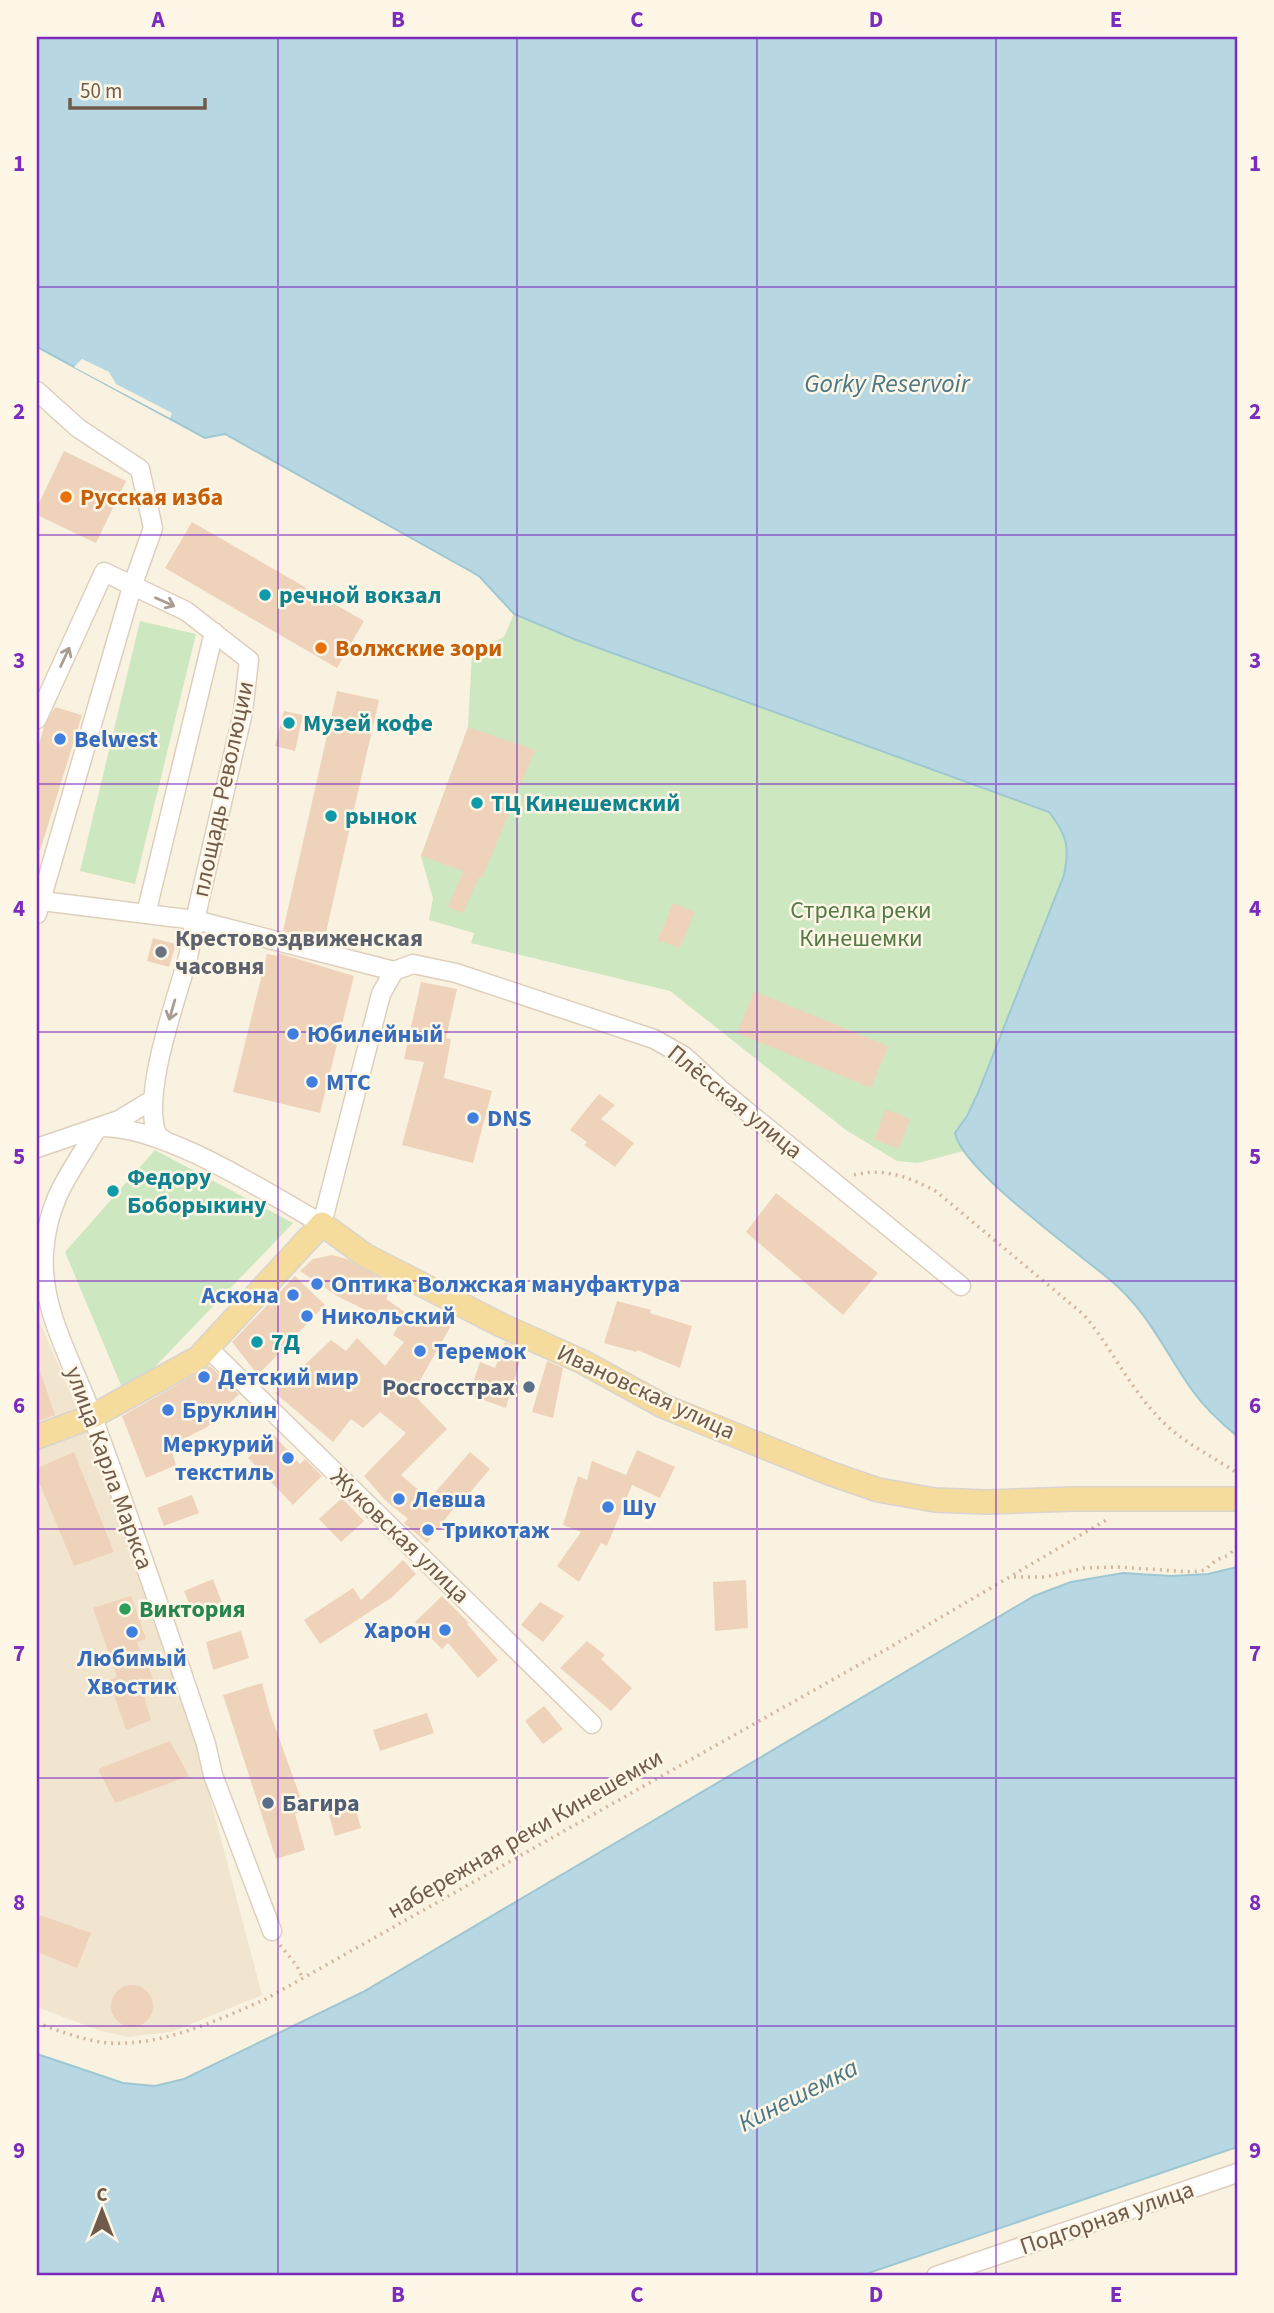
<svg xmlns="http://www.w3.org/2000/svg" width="1274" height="2313" font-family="'Source Sans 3',sans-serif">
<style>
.residential{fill:#f2e5cf}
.green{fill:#cde7c0}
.water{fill:#b7d8e2;stroke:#9dc7d3;stroke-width:2}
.pier{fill:#faf2e0}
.building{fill:#eed3ba}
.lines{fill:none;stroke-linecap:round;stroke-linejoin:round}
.minor-casing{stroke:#decfbd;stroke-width:21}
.major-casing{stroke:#dad4d0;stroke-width:26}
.path{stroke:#d2b69d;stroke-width:3.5;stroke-dasharray:2 5;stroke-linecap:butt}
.minor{stroke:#fff;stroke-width:18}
.major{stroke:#f6dc9c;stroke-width:23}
.oneway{stroke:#a99c92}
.grid{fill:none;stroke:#7b2cbf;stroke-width:2;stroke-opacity:0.55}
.food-dot{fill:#e8710a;stroke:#fef6e6;stroke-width:2.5}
.culture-dot{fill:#0f9aa8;stroke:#fef6e6;stroke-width:2.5}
.shop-dot{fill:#3f7fe0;stroke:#fef6e6;stroke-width:2.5}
.worship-dot{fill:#6b7280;stroke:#fef6e6;stroke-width:2.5}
.service-dot{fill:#5c6f8a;stroke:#fef6e6;stroke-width:2.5}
.leisure-dot{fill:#2e9e5b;stroke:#fef6e6;stroke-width:2.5}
.labels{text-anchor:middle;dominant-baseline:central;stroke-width:5;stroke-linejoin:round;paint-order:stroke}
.food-label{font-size:24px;font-weight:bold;fill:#c56008;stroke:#fef6e6;text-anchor:start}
.culture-label{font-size:24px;font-weight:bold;fill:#0d838f;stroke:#fef6e6;text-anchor:start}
.shop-label{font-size:24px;font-weight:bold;fill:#366cbe;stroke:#fef6e6;text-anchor:start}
.street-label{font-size:24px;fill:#705a49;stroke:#fef6e6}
.park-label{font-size:24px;fill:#517a45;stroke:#fef6e6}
.worship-label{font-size:24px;font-weight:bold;fill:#5b616d;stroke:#fef6e6;text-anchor:start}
.service-label{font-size:24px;font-weight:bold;fill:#4e5e75;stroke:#fef6e6;text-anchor:end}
.leisure-label{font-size:24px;font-weight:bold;fill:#27864d;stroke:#fef6e6;text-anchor:start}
.water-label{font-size:26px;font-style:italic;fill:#487889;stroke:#fef6e6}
.neatline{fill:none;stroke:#7b2cbf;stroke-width:2.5}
.grid-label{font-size:23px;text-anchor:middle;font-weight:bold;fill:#7b2cbf}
</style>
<rect width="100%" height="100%" fill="#faf2e0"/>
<path class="residential" d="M37 1316 79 1412 37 1428Z
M87 1426 169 1641 262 1995 171 2032 128 2037 101 2031 37 2007V1443Z"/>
<path class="green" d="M514 614 574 639 1049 812C1067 835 1070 847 1064 875L978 1093C970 1110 959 1123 957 1141L964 1151 918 1163 897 1161 846 1130 670 991 471 943 474 933 429 920 433 898 421 856 468 727 472 652 504 637Z
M140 621 196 634 135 884 80 871Z
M155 1150 293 1223 126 1397 65 1252Z"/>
<path class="water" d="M37 37H1237V1436C1221 1423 1204 1407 1192 1390 1163 1349 1149 1312 1109 1279 1077 1252 961 1169 955 1133L967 1116 978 1093 1064 875C1070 847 1067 835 1049 812L574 639 514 614 480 577 472 572 225 434 205 438 37 347Z
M1237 1567V2147L860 2276H37V2054L123 2083 155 2086 184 2079 363 1992 1034 1596 1071 1582 1123 1573 1171 1576 1208 1574Z"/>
<path class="pier" d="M82 359 109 372 116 384 172 413 170 418 74 367Z"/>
<path class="building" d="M64 451 126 481 96 543 37 515V507Z
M192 522 364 621 337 668 165 568Z
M337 691 379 700 324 941 283 931Z
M55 707 82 715 40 851H37V752L44 727Z
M284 711 303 715 295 751 275 746Z
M468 727 535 750 482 878 479 877 463 913 448 907 463 871 421 856Z
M673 903 695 912 680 948 658 940Z
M153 938 176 944 169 967 147 961Z
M278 953 354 976 320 1113 233 1092 267 954 277 956Z
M421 982 457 989 446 1038 451 1039 444 1078 492 1091 473 1163 402 1145 424 1062 404 1059Z
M754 991 888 1046 871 1088 737 1033Z
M599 1094 615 1105 601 1119 634 1143 615 1167 584 1145 587 1142 570 1130Z
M886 1109 910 1119 898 1149 874 1139Z
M776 1193 878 1273 843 1315 746 1232Z
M332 1255 347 1259 392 1285 386 1299 419 1322 428 1311 452 1324 414 1391 419 1395 417 1398 447 1429 401 1475 428 1498 432 1496 470 1452 490 1469 462 1502 460 1500 427 1543 404 1523 408 1519 386 1501 364 1476 406 1433 380 1412 363 1428 351 1419 333 1442 275 1393 331 1340 346 1351 357 1338 385 1366 404 1342 393 1335 398 1326 337 1296 300 1271 313 1259Z
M295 1276 325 1305 258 1375 232 1342Z
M617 1301 651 1310 650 1313 692 1326 680 1368 637 1350 636 1352 604 1343Z
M505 1342 523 1350 506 1408 469 1395 480 1362 495 1368Z
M547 1361 563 1368 553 1418 532 1412Z
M210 1366 239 1394 218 1415 220 1417 207 1427 170 1446 176 1465 146 1478 122 1416Z
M39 1368 55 1415 37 1421V1369Z
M273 1434 300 1464 305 1459 322 1476 293 1505 248 1458Z
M637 1450 675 1467 660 1498 632 1485 607 1546 601 1543 579 1582 557 1566 581 1532 563 1525 578 1476 587 1480 592 1461 626 1475Z
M74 1452 114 1552 74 1566 37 1477V1468Z
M192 1495 199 1513 164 1526 157 1508Z
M342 1498 364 1521 341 1542 319 1519Z
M403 1560 416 1574 391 1598 320 1644 304 1620 353 1588 361 1600Z
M213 1579 224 1608 195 1619 184 1591Z
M746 1580 748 1628 715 1631 713 1582Z
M131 1596 146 1639 137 1642 144 1662 147 1661 156 1689 143 1693 151 1720 126 1730 109 1680 117 1677 93 1608Z
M442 1596 469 1623 467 1624 498 1660 478 1678 448 1643 442 1649 415 1622Z
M540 1602 564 1616 543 1642 521 1625Z
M241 1631 249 1658 213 1670 206 1642Z
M587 1641 605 1655 601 1659 632 1688 611 1711 560 1668Z
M262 1683 270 1713 305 1810 295 1814 305 1850 276 1859 223 1695Z
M544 1706 563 1729 543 1744 525 1721Z
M427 1713 434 1733 380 1751 373 1730Z
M170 1741 189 1776 115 1803 98 1769Z
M355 1807 361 1828 335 1836 329 1815Z
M37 1914 91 1933 77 1968 37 1952Z
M111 2006a21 21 0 1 1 42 0a21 21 0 1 1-42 0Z"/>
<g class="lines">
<g class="minor-casing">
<path id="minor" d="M37 391 78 428 140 469 153 528 132 587 37 914
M37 719 104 572 186 611 249 660 243 712 195 920C192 932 191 945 188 957 176 1001 143 1089 156 1132L158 1136 167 1142
M42 901 195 920 394 971
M146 914 214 632
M394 971 413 964 456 973 654 1039 684 1056 722 1091 961 1286
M98 1127C72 1171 48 1197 44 1252 40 1311 74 1364 93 1418 133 1526 169 1635 206 1744L213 1775 272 1931
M98 1127C162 1124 266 1192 322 1224L381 994 394 971
M37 1148 119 1120 152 1100
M208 1348 592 1724
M936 2276 1237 2173"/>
</g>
<g class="major-casing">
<path id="major" d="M37 1437 93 1416 198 1358 322 1224 366 1256 501 1325 583 1362 663 1406 829 1473 878 1490 935 1500 986 1502 1073 1499H1237"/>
</g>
<path class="path" d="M854 1175C884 1167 912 1178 937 1192L1084 1315C1112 1348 1130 1389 1161 1420 1182 1442 1212 1456 1237 1473
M1014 1577H1045L1084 1568 1118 1567 1192 1572 1205 1570 1216 1560 1229 1555 1237 1546
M280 1945 297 1966 303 1979
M37 2023C60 2031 85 2041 109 2043 163 2046 215 2021 264 2000L887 1649 1108 1519"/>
<use href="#minor" class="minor"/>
<use href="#major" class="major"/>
</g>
<defs><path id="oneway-shaft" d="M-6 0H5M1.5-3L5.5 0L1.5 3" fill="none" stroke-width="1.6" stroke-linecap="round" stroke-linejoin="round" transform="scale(1.75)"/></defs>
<g class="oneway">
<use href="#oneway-shaft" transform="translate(165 602) rotate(24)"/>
<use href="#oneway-shaft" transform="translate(65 657) rotate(-65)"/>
<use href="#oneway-shaft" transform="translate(172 1010) rotate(106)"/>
</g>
<path class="grid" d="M278 37V2276M517 37V2276M757 37V2276M996 37V2276M37 287H1237M37 535H1237M37 784H1237M37 1032H1237M37 1281H1237M37 1529H1237M37 1778H1237M37 2026H1237"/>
<g class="food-dot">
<circle cx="66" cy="497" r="7"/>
<circle cx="321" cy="648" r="7"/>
</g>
<g class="culture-dot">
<circle cx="265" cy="595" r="7"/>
<circle cx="289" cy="723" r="7"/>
<circle cx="477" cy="803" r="7"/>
<circle cx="331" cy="816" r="7"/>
<circle cx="113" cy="1191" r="7"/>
<circle cx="257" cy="1342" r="7"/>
</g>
<g class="shop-dot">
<circle cx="60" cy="739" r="7"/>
<circle cx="293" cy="1034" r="7"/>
<circle cx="312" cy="1082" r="7"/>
<circle cx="473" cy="1118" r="7"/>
<circle cx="317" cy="1284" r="7"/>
<circle cx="293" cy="1295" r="7"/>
<circle cx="307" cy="1316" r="7"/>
<circle cx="420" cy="1351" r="7"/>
<circle cx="204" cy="1377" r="7"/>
<circle cx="168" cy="1410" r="7"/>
<circle cx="288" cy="1458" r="7"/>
<circle cx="399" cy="1499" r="7"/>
<circle cx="608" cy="1507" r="7"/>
<circle cx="428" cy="1530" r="7"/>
<circle cx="445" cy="1630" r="7"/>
<circle cx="132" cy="1632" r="7"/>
</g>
<circle class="worship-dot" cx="161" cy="952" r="7"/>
<g class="service-dot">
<circle cx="529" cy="1387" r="7"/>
<circle cx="268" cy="1803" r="7"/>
</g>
<circle class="leisure-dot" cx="125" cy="1609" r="7"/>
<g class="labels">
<g class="food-label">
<text x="80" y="497">Русская изба</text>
<text x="335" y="648">Волжские зори</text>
</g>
<g class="culture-label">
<text x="279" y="595">речной вокзал</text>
<text x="303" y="723">Музей кофе</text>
<text x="491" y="803">ТЦ Кинешемский</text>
<text x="345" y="816">рынок</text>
<text x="127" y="1177">Федору<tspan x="127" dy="28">Боборыкину</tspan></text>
<text x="271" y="1342">7Д</text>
</g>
<g class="shop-label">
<text x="74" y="739">Belwest</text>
<text x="307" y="1034">Юбилейный</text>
<text x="326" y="1082">МТС</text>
<text x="487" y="1118">DNS</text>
<text x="331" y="1284">Оптика Волжская мануфактура</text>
<text x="279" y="1295" text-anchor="end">Аскона</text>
<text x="321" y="1316">Никольский</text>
<text x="434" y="1351">Теремок</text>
<text x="218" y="1377">Детский мир</text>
<text x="182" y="1410">Бруклин</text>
<text x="274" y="1444" text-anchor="end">Меркурий<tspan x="274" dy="28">текстиль</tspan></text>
<text x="413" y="1499">Левша</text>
<text x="622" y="1507">Шу</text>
<text x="442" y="1530">Трикотаж</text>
<text x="431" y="1630" text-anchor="end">Харон</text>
<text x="132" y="1658" text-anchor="middle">Любимый<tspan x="132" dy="28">Хвостик</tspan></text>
</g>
<g class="street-label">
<text transform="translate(223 789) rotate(-78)">площадь Революции</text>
<text transform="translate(735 1102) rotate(39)">Плёсская улица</text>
<text transform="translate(646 1392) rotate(25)">Ивановская улица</text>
<text transform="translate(109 1468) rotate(70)">улица Карла Маркса</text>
<text transform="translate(400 1536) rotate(44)">Жуковская улица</text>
<text transform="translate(525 1834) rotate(-30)">набережная реки Кинешемки</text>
<text transform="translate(1107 2218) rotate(-19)">Подгорная улица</text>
</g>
<g class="park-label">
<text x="861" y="910">Стрелка реки<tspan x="861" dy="28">Кинешемки</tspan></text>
</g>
<g class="worship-label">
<text x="175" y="938">Крестовоздвиженская<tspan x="175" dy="28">часовня</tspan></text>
</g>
<g class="service-label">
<text x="515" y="1387">Росгосстрах</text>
<text x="282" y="1803" text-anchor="start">Багира</text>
</g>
<g class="leisure-label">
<text x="139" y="1609">Виктория</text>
</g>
<g class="water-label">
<text x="887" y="383">Gorky Reservoir</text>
<text transform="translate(798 2095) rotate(-27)">Кинешемка</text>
</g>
</g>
<rect width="1274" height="2313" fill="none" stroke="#fef6e6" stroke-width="77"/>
<g transform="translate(102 2211)" stroke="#fef6e6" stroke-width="5" paint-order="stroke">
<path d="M0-5L12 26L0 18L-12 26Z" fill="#705a49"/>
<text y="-10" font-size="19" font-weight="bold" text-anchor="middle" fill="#705a49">С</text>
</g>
<path d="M70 98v10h135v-10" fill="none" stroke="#705a49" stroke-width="3.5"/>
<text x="80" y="98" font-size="21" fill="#705a49" stroke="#fef6e6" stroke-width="5" paint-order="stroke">50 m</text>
<rect x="38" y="38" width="1198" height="2236" class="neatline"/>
<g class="grid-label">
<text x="158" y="27">A</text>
<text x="398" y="27">B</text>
<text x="637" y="27">C</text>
<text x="876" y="27">D</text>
<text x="1116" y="27">E</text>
<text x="19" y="171">1</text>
<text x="1255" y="171">1</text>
<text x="19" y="419">2</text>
<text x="1255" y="419">2</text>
<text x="19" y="668">3</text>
<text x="1255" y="668">3</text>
<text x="19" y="916">4</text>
<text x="1255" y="916">4</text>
<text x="19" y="1164">5</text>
<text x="1255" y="1164">5</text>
<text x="19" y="1413">6</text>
<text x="1255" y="1413">6</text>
<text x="19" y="1661">7</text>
<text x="1255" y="1661">7</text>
<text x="19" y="1910">8</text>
<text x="1255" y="1910">8</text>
<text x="19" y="2158">9</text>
<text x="1255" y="2158">9</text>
<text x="158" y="2302">A</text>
<text x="398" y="2302">B</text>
<text x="637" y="2302">C</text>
<text x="876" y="2302">D</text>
<text x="1116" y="2302">E</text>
</g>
</svg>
